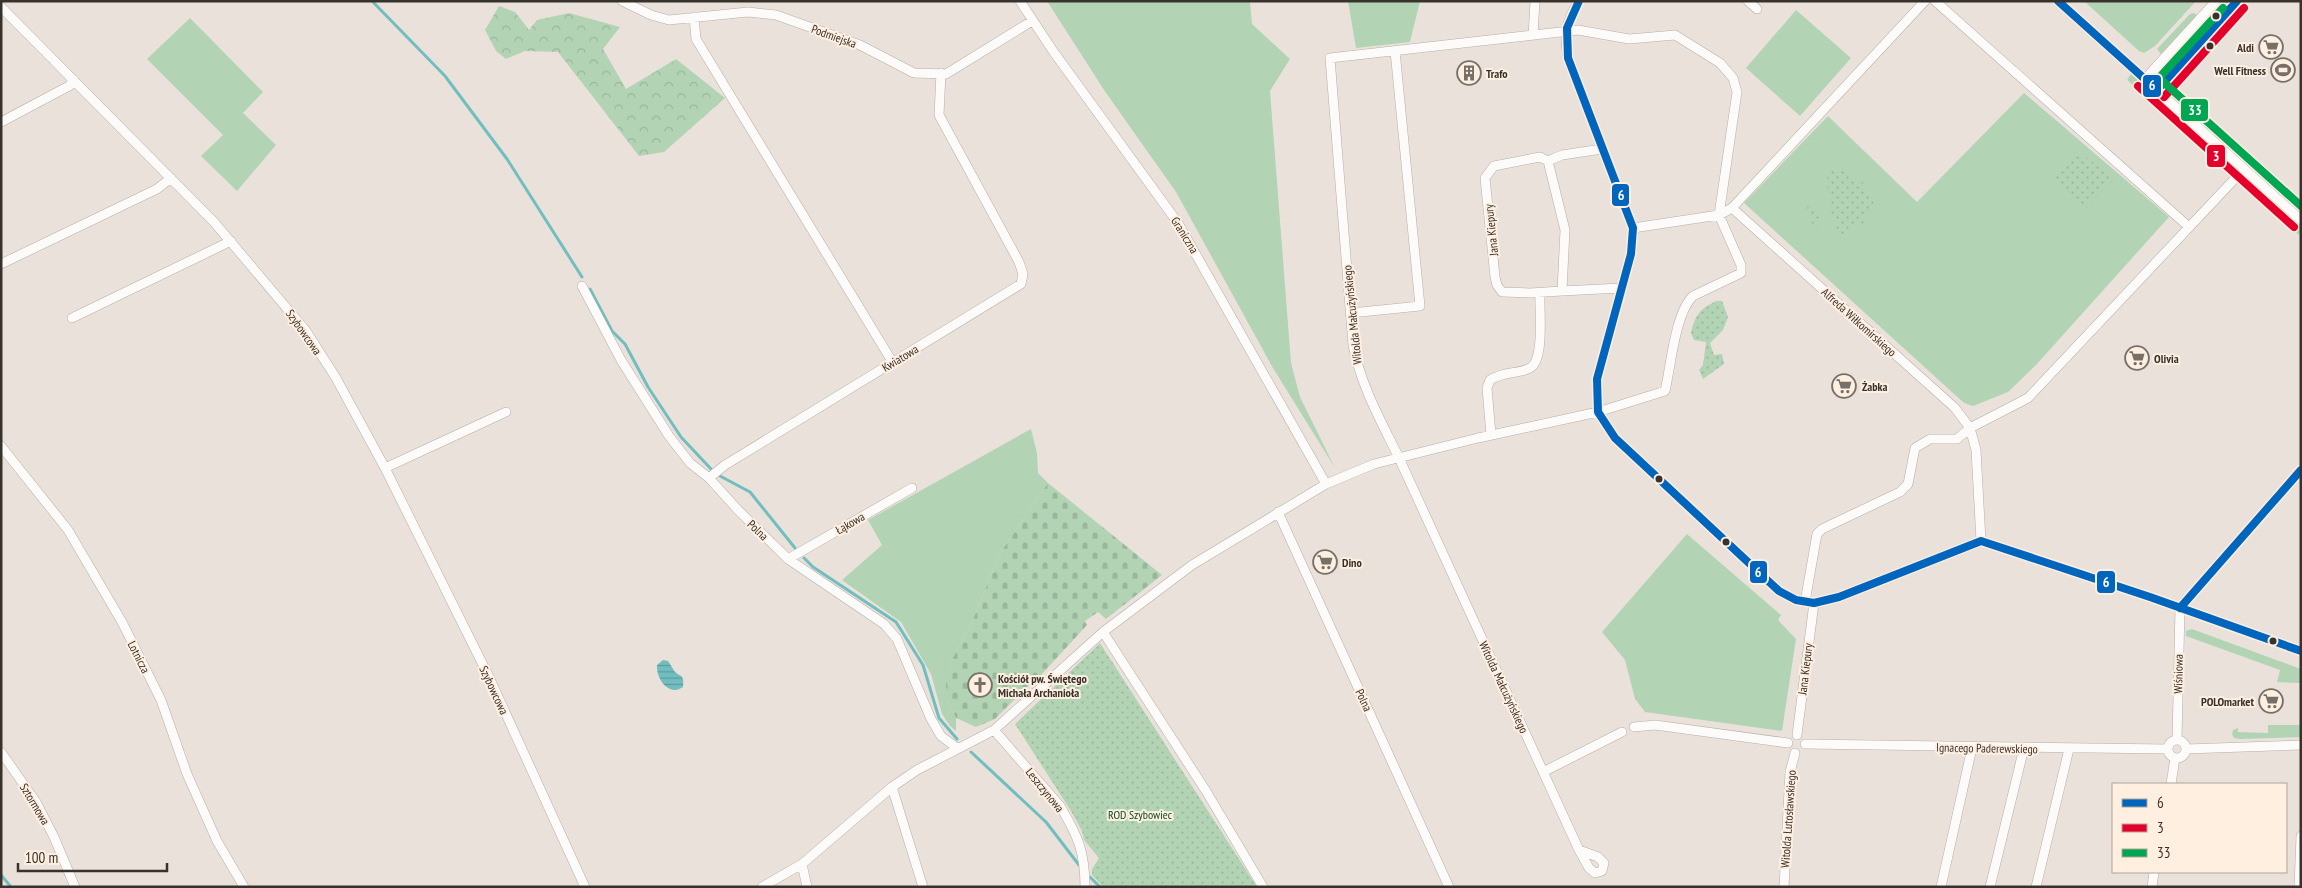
<svg xmlns="http://www.w3.org/2000/svg" width="2302" height="888" font-family="'PT Sans Narrow',sans-serif">
<style>
.grass{fill:#b2d4b5}
.forest{fill:url(#forest-crowns)}
.cemetery{fill:url(#cemetery-stones)}
.park{fill:url(#park-dots)}
.water{fill:url(#water-rules)}
.lines{fill:none;stroke-linecap:round;stroke-linejoin:round}
.stream{stroke:#71bec0;stroke-width:3}
.street-casing{stroke:#b4aea7;stroke-width:10}
.street{stroke:#fcfbf9;stroke-width:9}
.bus-1-casing{stroke:#ffefe0;stroke-width:11}
.bus-2-casing{stroke:#ffefe0;stroke-width:11}
.bus-3-casing{stroke:#ffefe0;stroke-width:11}
.bus-1{stroke:#0065bd;stroke-width:8}
.bus-2{stroke:#e4002b;stroke-width:8}
.bus-3{stroke:#00a651;stroke-width:8}
.bus-dot{fill:#38322c;stroke:#ffefe0;stroke-width:2}
.labels{text-anchor:middle;dominant-baseline:central;stroke-width:4;stroke-linejoin:round;paint-order:stroke}
.street-label{font-size:12px;fill:#38322c;stroke:#ffefe0}
.poi-label{font-size:12px;font-weight:bold;fill:#38322c;stroke:#ffefe0;text-anchor:start}
.park-label{font-size:12px;fill:#044c24;stroke:#ffefe0}
.line-badge{stroke:#ffefe0;stroke-width:2}
.badge-label{font-size:14px;text-anchor:middle;font-weight:bold;fill:#fff}
</style>
<defs>
<pattern id="forest-crowns" width="20" height="18" patternUnits="userSpaceOnUse" patternTransform="scale(1.25)"><rect width="20" height="18" fill="#b2d4b5"/><path d="M2 6a3 3 0 1 1 6 0M12 15a3 3 0 1 1 6 0" fill="none" stroke="#9ab69c"/></pattern>
<pattern id="cemetery-stones" width="16" height="16" patternUnits="userSpaceOnUse" patternTransform="scale(1.25)"><rect width="16" height="16" fill="#b2d4b5"/><path d="M2 7V4a2 2 0 0 1 4 0v3zM10 15v-3a2 2 0 0 1 4 0v3z" fill="#9ab69c"/></pattern>
<pattern id="park-dots" width="8" height="8" patternUnits="userSpaceOnUse" patternTransform="scale(1.25)"><rect width="8" height="8" fill="#b2d4b5"/><path d="M2 2h.1M6 6h.1" fill="none" stroke="#9ab69c" stroke-width="1.8" stroke-linecap="round"/></pattern>
<pattern id="water-rules" width="6" height="5" patternUnits="userSpaceOnUse" patternTransform="scale(1.25)"><rect width="6" height="5" fill="#71bec0"/><path d="M0 2.5h6" fill="none" stroke="#5e9b9c"/></pattern>
</defs>
<rect width="100%" height="100%" fill="#eae2da"/>
<path class="grass" d="M1047 1H1250L1252 24 1290 59 1270 91 1291 363 1300 397 1335 468 1273 368 1176 192 1104 90Z
M1348 1H1420L1410 42 1356 48Z
M2084 1H2196L2155 46 2144 53 2139 51Z
M2224 1H2229L2172 66 2168 62Z
M1796 10 1851 58 1800 116 1746 68Z
M2194 13 2197 15 2161 54 2157 49 2190 14Z
M190 18 263 92 243 113 276 145 237 191 201 156 223 135 147 59Z
M2131 74 2166 105 2162 110 2127 80Z
M2024 93 2169 217 2036 365 2008 392 1973 406 1964 403 1744 203 1828 116 1917 202Z
M2171 110 2233 166 2232 176 2167 116Z
M2275 203 2301 227 2299 235 2270 209Z
M1031 429 1037 453 1038 473 1048 483 999 555 970 627 950 663 947 699 956 718V731L950 726 942 714 931 674 901 622 842 580 882 545 868 520Z
M1687 534 1781 615 1778 620 1796 639 1782 731 1645 712 1635 699 1625 660 1602 632Z
M2192 629 2301 669V683L2277 682 2280 670 2186 636V631Z
M2268 725H2301V737L2240 739 2234 738 2232 734 2233 730 2238 728V732L2268 733Z"/>
<path class="forest" d="M499 6 515 12 529 30 537 20 569 13 620 27 603 49 626 89 676 59 725 98 664 152 639 156 558 52 525 51 506 59 496 51 485 30Z"/>
<path class="cemetery" d="M1048 483 1162 575 1106 619 1098 612 1085 621 1087 625 1032 685H1029L995 719 976 727 956 718 947 699 946 684 950 663 970 627 999 555Z"/>
<path class="park" d="M2077 149 2114 180 2086 208 2053 177Z
M1832 171H1843L1850 179 1865 183 1866 192 1874 203 1872 210 1864 216 1866 221C1860 226 1857 227 1850 226L1845 234 1838 237 1834 231 1837 225 1827 203 1831 198 1827 186 1829 184 1827 179 1829 172Z
M1813 206 1817 209 1821 220 1817 227 1813 226 1806 210 1808 206Z
M1716 301H1722L1728 317 1723 330 1710 343 1714 355 1722 354 1724 364 1703 379 1699 370 1703 365 1706 342 1694 340 1691 333C1695 315 1700 309 1716 301Z
M1100 643 1257 887H1103L1092 875V869L1099 858 1084 840 1082 831 1071 811 1015 724Z"/>
<path class="water" d="M663 660 668 661C670 663 671 666 673 669 678 678 685 672 683 687 669 697 656 679 657 665Z"/>
<g class="lines">
<path class="stream" d="M372 1 445 76 507 159 582 277
M590 289 612 331 625 344 648 387 681 437 711 469
M720 476 750 492 795 548
M804 558 813 567 896 622 923 665 939 718 957 739
M971 752 1046 822 1079 865
M1 875 11 887
M1090 877 1100 887"/>
<g class="street-casing">
<path id="street" d="M622 1 651 15 669 20 748 12 776 15 860 45 914 73 946 74 1032 21
M1020 1 1053 51 1178 223 1326 484
M1579 1C1566 20 1564 36 1568 58L1633 228 1631 254 1597 379 1598 412 1615 438 1779 591 1796 600 1814 603 1839 597 1981 541 2150 597 2301 651
M1748 1 1757 9
M1925 1 1732 208 1955 408 1970 428 2028 398 2244 169
M1935 1 2189 227
M2058 1 2301 220
M1 7 214 222 306 331 336 378 385 468 489 677 585 887
M694 17 696 39 893 363
M1533 35 1535 1
M2145 79 2216 1
M2157 90 2237 1
M1 122 69 86 74 80
M1602 149 1562 155 1548 161 1565 230 1562 291 1621 288
M1548 161 1540 157 1494 166 1485 178 1495 277 1497 285 1502 292 1530 293 1562 291
M1633 228 1719 215 1732 208
M1 264 157 189 171 178
M582 286 621 360 669 436 690 463 709 478 738 510 788 559 884 624 897 639 931 719 941 736 957 748
M1351 313 1420 306 1395 51
M72 318 231 241
M1491 435 1487 388 1490 380C1504 371 1519 374 1530 368 1545 360 1539 309 1540 293
M1 446 68 530 122 622 161 700 187 774 217 841 244 887
M385 468 506 412
M709 478 725 465 1021 284 1023 274 1019 262 939 115 941 73
M1278 512 1449 887
M788 559 912 488
M1805 602 1817 534 1822 529 1900 492 1908 484 1915 448 1930 439H1957L1970 428 1976 450 1981 541
M2180 608 2301 470
M1103 632 1206 791 1263 887
M1634 727 1655 725 1788 743
M994 730 1060 806C1078 836 1085 852 1085 887
M1797 735 1814 603
M2177 740 2180 608
M2168 749a9 9 0 1 1 18 0a9 9 0 1 1-18 0Z
M1805 744 2168 749
M2186 749 2301 745
M1 752 36 802 54 837 75 887
M1543 772 1622 732
M2171 784 2175 758
M892 787 923 887
M802 864 807 887
M762 887 802 864 892 787 917 770 994 730 1103 632 1192 565 1326 484 1374 464 1478 438 1598 412 1665 391C1671 366 1675 313 1693 296L1741 273V265L1719 215 1737 92 1733 78 1720 63 1675 35 1629 39 1578 30 1330 58 1353 345C1361 386 1381 421 1399 458L1579 850 1589 868 1595 873 1602 871 1604 863 1598 857 1579 850
M1784 887 1790 772 1795 753
M1941 887 1972 748
M1990 887 2024 748
M2036 887 2069 749
M2152 887 2154 872
M2299 887 2301 836"/>
</g>
<use href="#street" class="street"/>
<g class="bus-1-casing">
<path id="bus-1" d="M1579 1 1567 28 1568 58 1633 228 1631 254 1597 379 1598 412 1615 438 1779 591 1796 600 1814 603 1839 597 1981 541 2150 597 2301 651
M2058 1 2157 90 2237 1
M2180 608 2301 470"/>
</g>
<g class="bus-2-casing">
<path id="bus-2" d="M2138 86 2294 227
M2164 97 2244 8"/>
</g>
<g class="bus-3-casing">
<path id="bus-3" d="M2223 8 2159 78 2301 206"/>
</g>
<use href="#bus-1" class="bus-1"/>
<use href="#bus-2" class="bus-2"/>
<use href="#bus-3" class="bus-3"/>
</g>
<defs>
<g id="supermarket-ring" transform="scale(1.25)"><circle r="9.5" fill="#ffefe0" stroke="#767069" stroke-width="1.5"/><path d="M-6-5.5h2.5l.6 2H6L4.5 2H-2.5L-4.4-4H-6ZM-1.5 3.2a1.3 1.3 0 1 0 .1 0ZM3 3.2a1.3 1.3 0 1 0 .1 0Z" fill="#767069"/></g>
<g id="stadium-ring" transform="scale(1.25)"><circle r="9.5" fill="#ffefe0" stroke="#767069" stroke-width="1.5"/><path d="M0-5a6.5 5 0 1 0 0 10a6.5 5 0 1 0 0-10ZM-3.5-1.8h7v3.6h-7Z" fill="#767069"/></g>
<g id="building-ring" transform="scale(1.25)"><circle r="9.5" fill="#ffefe0" stroke="#767069" stroke-width="1.5"/><path d="M-4-6H4V6H1V3H-1V6H-4ZM-2.5-4.3h1.7v1.8h-1.7ZM.8-4.3h1.7v1.8H.8ZM-2.5-1h1.7V.8h-1.7ZM.8-1h1.7V.8H.8Z" fill="#767069"/></g>
<g id="church-ring" transform="scale(1.25)"><circle r="9.5" fill="#ffefe0" stroke="#767069" stroke-width="1.5"/><path d="M-1.2-6h2.4v3.5h3.3v2.4h-3.3V6h-2.4V-.1h-3.3v-2.4h3.3Z" fill="#767069"/></g>
</defs>
<g fill-rule="evenodd">
<use href="#supermarket-ring" x="2271" y="47"/>
<use href="#stadium-ring" x="2283" y="70"/>
<use href="#building-ring" x="1469" y="73"/>
<use href="#supermarket-ring" x="2137" y="358"/>
<use href="#supermarket-ring" x="1844" y="386"/>
<use href="#supermarket-ring" x="1325" y="562"/>
<use href="#church-ring" x="980" y="685"/>
<use href="#supermarket-ring" x="2271" y="701"/>
</g>
<g class="bus-dot">
<circle cx="2216" cy="16" r="4.5"/>
<circle cx="2210" cy="46" r="4.5"/>
<circle cx="1659" cy="479" r="4.5"/>
<circle cx="1726" cy="542" r="4.5"/>
<circle cx="2273" cy="641" r="4.5"/>
</g>
<g class="labels">
<g class="street-label">
<text transform="translate(834 36) rotate(20)">Podmiejska</text>
<text transform="translate(1491 230) rotate(-96)">Jana Kiepury</text>
<text transform="translate(1185 235) rotate(58)">Graniczna</text>
<text transform="translate(1352 315) rotate(-96)">Witolda Małcużyńskiego</text>
<text transform="translate(1859 322) rotate(42)">Alfreda Wiłkomirskiego</text>
<text transform="translate(304 332) rotate(55)">Szybowcowa</text>
<text transform="translate(900 358) rotate(-31)">Kwiatowa</text>
<text transform="translate(850 523) rotate(-30)">Łąkowa</text>
<text transform="translate(758 530) rotate(44)">Polna</text>
<text transform="translate(139 657) rotate(63)">Lotnicza</text>
<text transform="translate(1805 669) rotate(-83)">Jana Kiepury</text>
<text transform="translate(2178 674) rotate(-89)">Wiśniowa</text>
<text transform="translate(1504 687) rotate(65)">Witolda Małcużyńskiego</text>
<text transform="translate(494 690) rotate(65)">Szybowcowa</text>
<text transform="translate(1364 700) rotate(65)">Polna</text>
<text transform="translate(1987 748) rotate(1)">Ignacego Paderewskiego</text>
<text transform="translate(1045 790) rotate(51)">Leszczynowa</text>
<text transform="translate(35 804) rotate(59)">Sztormowa</text>
<text transform="translate(1788 819) rotate(-86)">Witolda Lutosławskiego</text>
</g>
<g class="poi-label">
<text x="2254" y="47" text-anchor="end">Aldi</text>
<text x="2266" y="70" text-anchor="end">Well Fitness</text>
<text x="1486" y="73">Trafo</text>
<text x="2154" y="358">Olivia</text>
<text x="1862" y="386">Żabka</text>
<text x="1342" y="562">Dino</text>
<text x="998" y="678">Kościół pw. Świętego<tspan x="998" dy="14">Michała Archanioła</tspan></text>
<text x="2254" y="701" text-anchor="end">POLOmarket</text>
</g>
<g class="park-label">
<text x="1140" y="814">ROD Szybowiec</text>
</g>
</g>
<g class="line-badge">
<rect x="2142" y="74" width="20" height="24" rx="5" fill="#0065bd"/>
<rect x="2180" y="98" width="29" height="24" rx="5" fill="#00a651"/>
<rect x="2206" y="144" width="20" height="24" rx="5" fill="#e4002b"/>
<rect x="1611" y="183" width="19" height="24" rx="5" fill="#0065bd"/>
<rect x="1749" y="560" width="19" height="24" rx="5" fill="#0065bd"/>
<rect x="2096" y="570" width="20" height="24" rx="5" fill="#0065bd"/>
</g>
<g class="badge-label">
<text x="2152" y="90">6</text>
<text x="2195" y="115">33</text>
<text x="2216" y="161">3</text>
<text x="1621" y="200">6</text>
<text x="1758" y="577">6</text>
<text x="2106" y="587">6</text>
</g>
<rect width="2302" height="888" fill="none" stroke="#38322c" stroke-width="5"/>
<rect x="2112" y="783" width="175" height="90" fill="#ffefe0" stroke="#afa398"/>
<rect x="2122" y="799" width="25" height="8" fill="#0065bd" stroke="#afa398"/>
<text x="2157" y="808" font-size="15" fill="#38322c">6</text>
<rect x="2122" y="824" width="25" height="8" fill="#e4002b" stroke="#afa398"/>
<text x="2157" y="833" font-size="15" fill="#38322c">3</text>
<rect x="2122" y="849" width="25" height="8" fill="#00a651" stroke="#afa398"/>
<text x="2157" y="858" font-size="15" fill="#38322c">33</text>
<path d="M18 863v8h149v-8" fill="none" stroke="#38322c" stroke-width="2.5"/>
<text x="25" y="863" font-size="15" fill="#38322c" stroke="#ffefe0" stroke-width="4" paint-order="stroke">100 m</text>
</svg>
